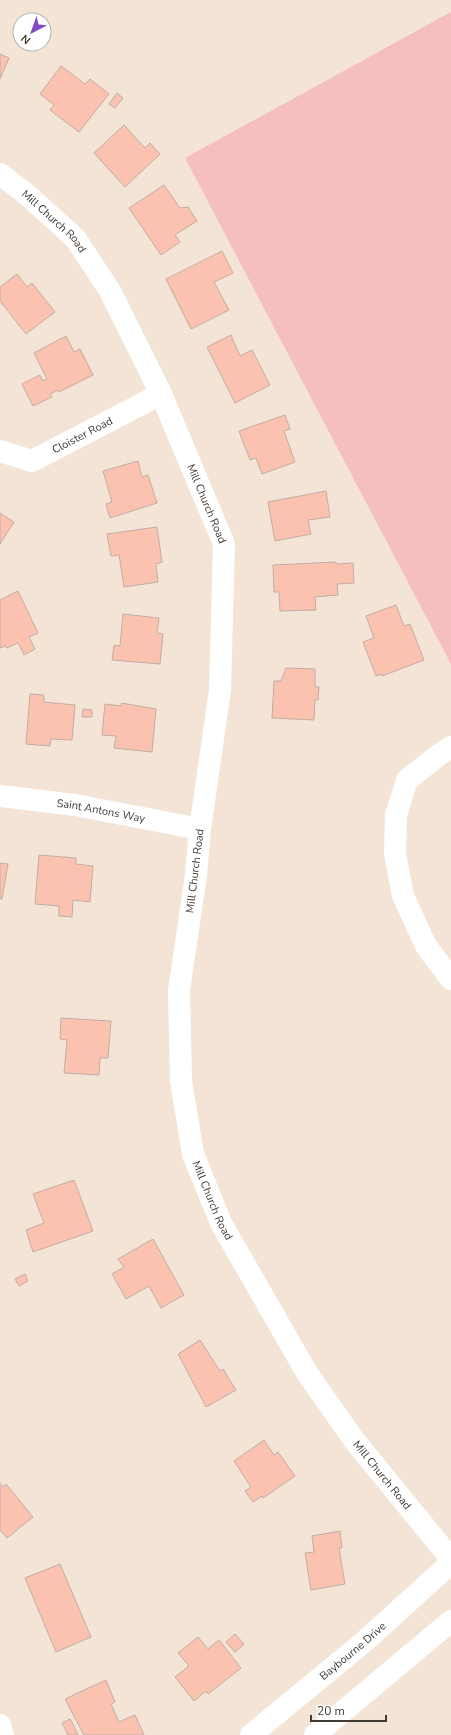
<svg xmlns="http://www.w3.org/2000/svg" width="451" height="1735" font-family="'Nunito Sans',sans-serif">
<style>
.green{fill:#f5bec0}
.building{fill:#fbc3af;stroke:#c1ada6}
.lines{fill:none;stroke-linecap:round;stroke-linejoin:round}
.minor{stroke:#fff;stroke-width:22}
.labels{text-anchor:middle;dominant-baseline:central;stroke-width:3.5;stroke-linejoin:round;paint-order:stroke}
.street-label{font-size:11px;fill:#403a34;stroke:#fff}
</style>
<rect width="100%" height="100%" fill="#f3e4d6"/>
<path class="green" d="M451 12V664L185 158Z"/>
<path class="building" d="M0 54 9 58 0 79Z
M61 66 85 84 90 79 109 94 79 132 50 110 54 105 40 94Z
M117 93 123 98 115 108 109 104Z
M124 125 145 148 150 143 160 154 125 187 94 153Z
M164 185 180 208 188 207 197 221 175 235 180 242 161 255 129 208Z
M222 251 233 273 214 282 229 310 191 329 166 279Z
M17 274 27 287 32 283 55 312 26 334 0 301V287Z
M231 335 240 356 252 350 270 385 235 403 207 347Z
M66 336 74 352 80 349 93 375 59 392 58 390 50 394 52 397 33 406 22 384 40 375 43 381 47 379 34 353Z
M285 415 290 429 284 431 295 462 262 474 256 458 250 460 239 431Z
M138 461 142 477 148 475 157 503 110 518 106 504 112 502 103 471Z
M326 491 330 517 308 520 311 534 275 541 268 502Z
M0 513 14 522 0 544Z
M157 527 162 562 156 564 158 582 124 587 119 555 111 556 107 534Z
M336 562 337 564 353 563 354 583 337 584 338 595 315 597 316 610 280 611 279 592H274L273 565Z
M18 591 38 633 29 637 35 649 24 655 18 643 7 648 6 646 0 648V600Z
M396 605 404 626 410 624 424 660 382 676V674L376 676 363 642 374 638 366 616Z
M123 614 159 618 157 633 163 634 160 664 112 660 114 645 120 646Z
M286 668 315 669V687H319L318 700H315L314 720 272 718 274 681H281Z
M30 694 44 695V702L75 705 72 740 51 739 50 746 26 744Z
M122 703 156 709 152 752 114 748 116 736 102 735 105 704 121 706Z
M83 709 92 710V717H82Z
M39 855 76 858V864L93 866 90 902 73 900 72 917 59 916V906L35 904Z
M0 863 8 864 2 899H0Z
M61 1018 111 1021 108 1058H100L99 1075 64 1073 67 1040 60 1039Z
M74 1180 93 1231 33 1252 26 1230 44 1223 33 1194Z
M153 1239 184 1295 161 1308 149 1286 126 1299 112 1274 124 1267 118 1259Z
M25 1274 28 1281 19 1286 15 1279Z
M200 1340 220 1371 223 1369 236 1390 206 1407 178 1354Z
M264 1440 274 1455 278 1452 295 1476 263 1498 262 1496 253 1502 245 1491 251 1487 234 1461Z
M0 1483 3 1487 6 1484 33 1517 7 1538 0 1530Z
M340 1531 342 1548H339L345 1584 311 1590 305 1553 314 1552 312 1536Z
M60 1564 91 1637 56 1652 25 1578Z
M235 1634 244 1644 235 1652 226 1642Z
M198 1637 208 1649 219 1640 241 1668 208 1694 206 1691 194 1701 175 1677 189 1666 178 1653Z
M106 1680 115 1702 111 1704 119 1722 135 1715 144 1735H84L65 1699Z
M70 1719 72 1722 78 1735H68L62 1723Z"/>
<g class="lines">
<g class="minor">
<path id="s1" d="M0 174 25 193 75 238 110 291 161 394 224 544 220 690 200 829 196 875 179 990 181 1081 193 1154 221 1223 307 1373 354 1440 451 1559"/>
<path id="s2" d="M0 451 32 461 161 394"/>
<path d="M451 747 440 754 407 780 396 815 395 854 403 896 426 946 451 979"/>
<path id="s3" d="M0 796 75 805 200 829"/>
<path d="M0 1725 3 1735"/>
<path id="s4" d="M251 1735 365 1641 451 1563"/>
<path d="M315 1735 451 1621"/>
</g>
</g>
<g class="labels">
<g class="street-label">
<text stroke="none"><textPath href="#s1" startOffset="72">Mill Church Road</textPath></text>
<text stroke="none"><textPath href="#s2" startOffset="90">Cloister Road</textPath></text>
<text stroke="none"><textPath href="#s1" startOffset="396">Mill Church Road</textPath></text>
<text stroke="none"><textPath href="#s3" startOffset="102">Saint Antons Way</textPath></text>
<text transform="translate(195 871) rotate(-83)">Mill Church Road</text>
<text stroke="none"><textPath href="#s1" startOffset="1104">Mill Church Road</textPath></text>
<text stroke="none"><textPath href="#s1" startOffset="1428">Mill Church Road</textPath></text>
<text stroke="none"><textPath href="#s4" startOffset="132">Baybourne Drive</textPath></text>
</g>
</g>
<g transform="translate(32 32) rotate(221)"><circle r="19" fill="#ffffff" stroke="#b3b0ae"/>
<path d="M0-3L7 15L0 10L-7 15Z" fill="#804ac1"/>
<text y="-6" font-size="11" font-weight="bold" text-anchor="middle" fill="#403a34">N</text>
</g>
<path d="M311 1715v6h75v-6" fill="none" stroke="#403a34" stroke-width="2"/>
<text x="317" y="1715" font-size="12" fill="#403a34" stroke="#ffffff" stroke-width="3" paint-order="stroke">20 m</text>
</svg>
